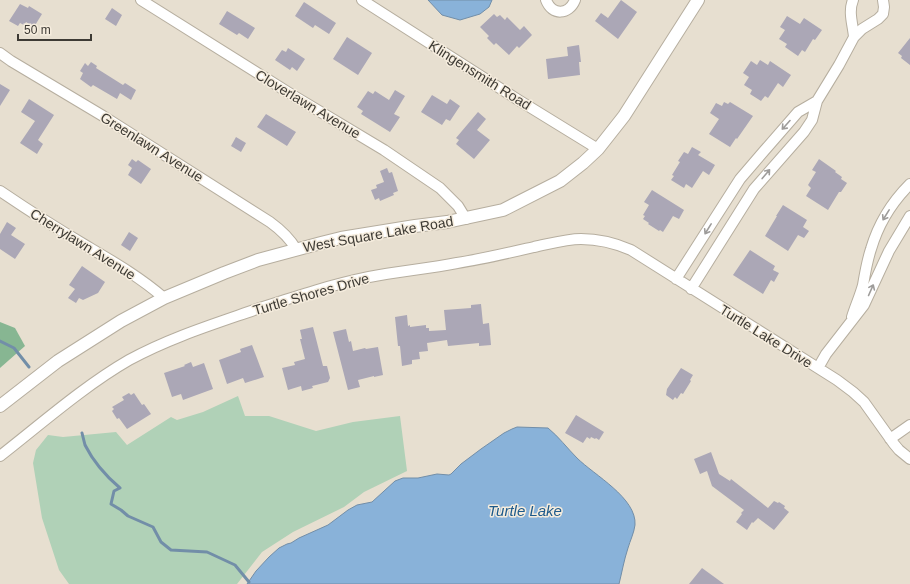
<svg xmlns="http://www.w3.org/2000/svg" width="910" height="584" font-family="Helvetica,sans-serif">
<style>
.green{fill:#b0d1b7}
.forest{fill:#87b692}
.water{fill:#89b2d9;stroke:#728ea8}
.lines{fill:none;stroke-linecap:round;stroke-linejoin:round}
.stream{stroke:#728ea8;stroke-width:3}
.building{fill:#aba7b6}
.minor-casing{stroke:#b6ae9f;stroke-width:12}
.tertiary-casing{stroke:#b6ae9f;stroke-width:14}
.minor{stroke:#fff;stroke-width:10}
.tertiary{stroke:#fff;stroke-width:12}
.oneway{stroke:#9e9c9a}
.labels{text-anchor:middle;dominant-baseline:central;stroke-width:3;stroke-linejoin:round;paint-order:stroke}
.street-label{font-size:14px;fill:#3d3a34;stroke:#f5ecdd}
.water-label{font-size:15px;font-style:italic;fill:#1d5a8b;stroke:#f5ecdd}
</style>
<rect width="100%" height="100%" fill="#e7dfd0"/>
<path class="green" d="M238 396 245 416H269L316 431 353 422 400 416 407 471 364 492 344 507 293 532 262 552 237 584H69L59 570 42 518 33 463 36 450 48 435 63 437 116 432 127 445 171 417 177 420 203 412Z"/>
<path class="forest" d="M0 322 15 328 25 346 0 368Z"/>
<path class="water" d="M428 0H492L489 7 480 14 460 20 442 15Z
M517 427 548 428C559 437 567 448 577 458 594 475 637 498 635 525 634 533 630 541 628 548 624 560 622 572 619 584H247L256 571 269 557 279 548 287 544 291 543 299 538 328 525 348 510 357 505 372 502 395 481 403 478H418L437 474 449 475 451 474 461 464 481 449 504 433 512 429Z"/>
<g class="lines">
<path class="stream" d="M0 341 14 348 29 367
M82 433C83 437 84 441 85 445 93 461 107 477 120 488L114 491 111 504 121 510 128 516 153 527 161 542 171 550 207 552 235 565 249 582"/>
</g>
<path class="building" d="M621 0 637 12 618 39 595 21 601 13 608 18Z
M304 2 336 23 329 34 315 25 313 28 295 16Z
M20 4 28 8 29 6 42 14 34 27 26 22 24 25 20 23 18 26 9 21Z
M112 8 122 15 116 26 105 19Z
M227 11 255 28 248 39 239 33 237 35 219 24Z
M494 14 497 17 500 15 505 20 507 17 520 30 524 26 532 35 519 48 517 46 509 55 496 43 494 45 487 38 489 36 480 27Z
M787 16 800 24 804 18 822 30 815 40 813 39 805 52 802 50 798 56 785 47 787 44 779 39 785 30 780 27Z
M347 37 372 53 358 75 333 59Z
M910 38V65L901 58 902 56 898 53Z
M579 45 581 62H579L580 75 548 79 546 59 568 56 567 47Z
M288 48 305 59 297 71 292 67 290 70 275 60 282 50 286 52Z
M760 60 768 65 770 61 791 75 783 87 778 83 768 98 765 96 761 101 750 94 752 90 744 85 749 77 743 73 751 61 757 65Z
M91 62 97 66 96 68 123 85 125 83 136 90 131 100 120 93 117 99 93 85 91 87 80 79 83 73 80 71 85 63 88 66Z
M0 84 10 90 0 106Z
M395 90 405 96 394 114 400 117 390 132 361 114 363 111 357 107 368 91 373 94 375 91 389 100Z
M432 95 447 104 450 99 460 106 450 121 446 119 442 125 421 112Z
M29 99 54 115 38 140 43 144 37 154 20 143 35 121 21 112Z
M724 102 728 104 730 102 753 116 737 139 736 138 730 147 709 134 719 119 710 113 716 103 722 106Z
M478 112 486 119 477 130 490 140 474 159 456 144 459 140 456 138Z
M266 114 296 132 287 146 257 127Z
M236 137 246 143 241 152 231 146Z
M692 147 701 152 698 155 715 165 709 175 703 171 692 188 686 184 684 188 671 180 674 176 672 175 680 162 678 161 684 152 688 154Z
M132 159 136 162 138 160 151 169 141 184 128 175 132 168 128 165Z
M819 159 836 171 835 172 842 177 841 179 847 183 841 192H839L828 210 806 196 811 188 808 185 816 172 812 170Z
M387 168 389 173 392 172 398 191 393 193 394 195 380 201 379 198 375 200 371 190 377 188 376 185 384 182 380 171Z
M652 190 684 210 679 219 673 216 663 232 660 230 659 231 648 224 649 223 643 219 645 216 643 215 649 205 644 202Z
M783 205 807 220 803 227 809 231 804 238 798 235 788 251 765 236 777 216H776Z
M7 222 16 228 11 235 25 244 15 259 0 249V234Z
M129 232 138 238 130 251 121 245Z
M750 250 775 266 773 270 779 273 774 282 771 280 763 294 733 275Z
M82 266 105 282 98 293 83 300 79 298 76 303 68 298 75 289 69 285Z
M481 304 483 324 489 323 491 345 479 346V343L448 346 447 340 427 343 428 351 419 352 420 359 412 360V364L402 366 400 346H398L395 317 407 315 408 326 410 325V327L426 325V328H429V331L446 330 444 310 471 308V305Z
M313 327 323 366H327L330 378 328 382 312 386 313 388 302 391 301 386 288 390 282 368 295 365 294 362 305 359 300 339H302L300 330Z
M346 329 349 342 351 341 353 351 365 348 366 349 378 347 383 375 374 377V376L358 380 360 387 348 390 333 332Z
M252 345 264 377 245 383 243 378 227 384 219 360 241 352 240 349Z
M191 362 193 367 204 363 213 389 183 400 181 394 172 397 164 373 185 366 184 365Z
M681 368 693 375 690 380 691 381 683 394 681 393 677 399 675 397 673 400 666 395 667 389Z
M129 393 131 395 134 393 142 405 144 404 151 414 127 429 119 418 117 419 112 411 114 409 112 407 124 400 122 397Z
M576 415 604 432 599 440 596 438 595 439 591 437 590 439 587 437 583 443 565 433Z
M711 452 719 474 730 481 731 479 768 508 774 501 778 503 779 502 785 506 784 508 789 512 774 530 758 518 753 523 752 522 747 530 736 522 742 514 741 513 744 510 712 486 707 471 700 474 694 459Z
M702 568 724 584H689Z"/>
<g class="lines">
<g class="minor-casing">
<path id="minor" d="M141 0 294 96 384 150 440 188 458 206 466 219
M362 0 520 101 598 149
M546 0C552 16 569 15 575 0
M853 0C848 12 853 25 854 37
M0 53 11 61 103 116 270 222C281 230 289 237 296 249
M0 191C28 210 56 228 85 245 112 261 140 277 164 298
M676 279 740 179 764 151 798 112 817 101
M691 289 754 189 804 132 812 120 817 101 839 65 854 37 862 29 878 19 883 14 884 7 883 0
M852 317C855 307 860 296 863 285 865 273 867 261 871 249 878 225 892 202 910 184
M818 368 826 354 864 305 889 251 910 216
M890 439 910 425
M0 456C41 424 84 386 129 360 169 338 214 324 257 309 294 297 330 285 369 277 398 271 428 269 457 263 483 259 508 253 534 247 549 244 566 239 581 239 599 239 615 243 631 250L837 380 853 392 864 402 894 444 899 450 910 459"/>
</g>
<g class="tertiary-casing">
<path id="tertiary" d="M0 406 58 361 121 321 164 298 224 273 258 260 321 243 341 238 415 226 447 222 503 210 560 181 583 163 598 149 624 116 698 0"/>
</g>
<use href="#minor" class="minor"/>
<use href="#tertiary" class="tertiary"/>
</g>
<defs><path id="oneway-shaft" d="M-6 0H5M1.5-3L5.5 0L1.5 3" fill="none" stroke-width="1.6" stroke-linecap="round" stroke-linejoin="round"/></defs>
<g class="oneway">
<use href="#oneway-shaft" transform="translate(786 125) rotate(132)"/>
<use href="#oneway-shaft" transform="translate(766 174) rotate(-50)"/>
<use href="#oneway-shaft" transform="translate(886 215) rotate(122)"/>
<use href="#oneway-shaft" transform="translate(708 229) rotate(122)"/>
<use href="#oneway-shaft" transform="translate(871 290) rotate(-66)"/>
</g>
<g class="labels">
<g class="street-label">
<text transform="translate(480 75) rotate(32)">Klingensmith Road</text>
<text transform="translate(308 104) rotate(31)">Cloverlawn Avenue</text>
<text transform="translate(152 147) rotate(32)">Greenlawn Avenue</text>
<text transform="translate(378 234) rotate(-10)">West Square Lake Road</text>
<text transform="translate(83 244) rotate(32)">Cherrylawn Avenue</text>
<text transform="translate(311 294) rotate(-16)">Turtle Shores Drive</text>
<text transform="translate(766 336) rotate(32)">Turtle Lake Drive</text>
</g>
<g class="water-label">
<text x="525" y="510">Turtle Lake</text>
</g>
</g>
<path d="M18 34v6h73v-6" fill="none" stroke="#3d3a34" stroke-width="2"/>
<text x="24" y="34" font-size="12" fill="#3d3a34" stroke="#f5ecdd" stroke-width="3" paint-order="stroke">50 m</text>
</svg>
